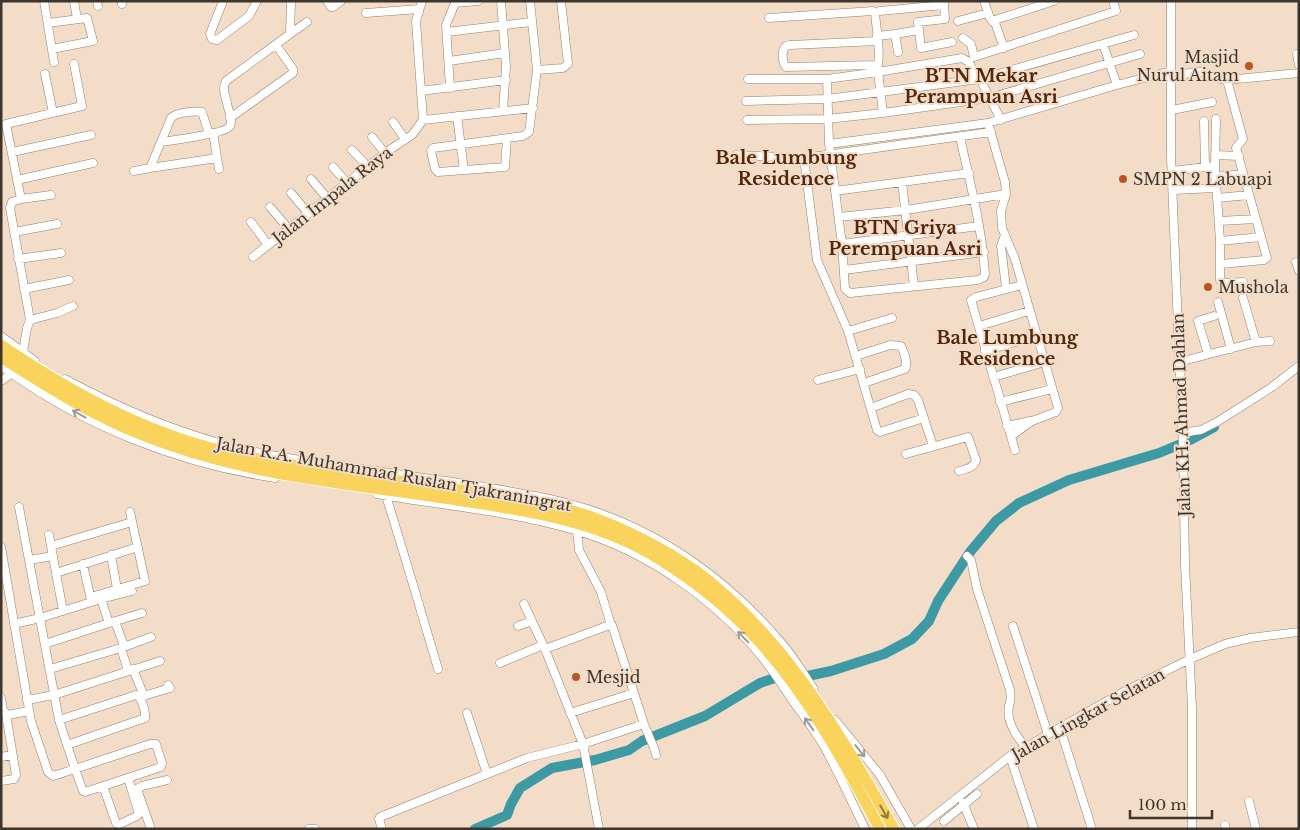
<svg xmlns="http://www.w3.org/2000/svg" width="1300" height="830" font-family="'Libre Baskerville',serif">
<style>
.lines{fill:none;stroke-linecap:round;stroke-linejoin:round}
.river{stroke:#3d99a4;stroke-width:10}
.minor-casing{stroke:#957f6d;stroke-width:9}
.highway-casing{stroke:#fff;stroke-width:13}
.minor{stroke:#fff;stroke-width:8}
.highway{stroke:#f9d35b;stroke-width:11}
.oneway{stroke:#9e9a96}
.oneway2{stroke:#927c42}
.poi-dot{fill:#ba5621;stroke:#f3dcc8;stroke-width:2}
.labels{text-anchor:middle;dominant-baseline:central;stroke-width:4;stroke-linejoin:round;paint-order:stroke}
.poi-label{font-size:16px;fill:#3e352d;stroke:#f3dcc8;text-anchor:start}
.street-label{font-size:16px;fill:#3e352d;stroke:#f3dcc8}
.neighbourhood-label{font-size:18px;font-weight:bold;fill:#55250c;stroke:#f3dcc8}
</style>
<rect width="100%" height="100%" fill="#f3dcc8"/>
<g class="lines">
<path class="river" d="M475 829 507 815 511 804 520 788 552 768 595 760 629 750 642 741 705 716 760 683 781 676 803 677 831 671 884 654 912 639 929 621 938 601 970 552 996 521 1019 503 1069 480 1159 453 1190 440 1214 427"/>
<g class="minor-casing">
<path id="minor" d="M44 1 54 62
M74 1 77 19
M97 1 98 6
M122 1V4
M223 1 210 34 212 39 217 40 249 16 257 1
M327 1 331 7H333L341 1
M422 1 416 21 423 120
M501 1 506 67 503 110
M984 1 990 18 992 21 1054 1
M1171 1V157L1183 448 1185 564 1192 708V829
M455 3 478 1
M944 5 945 19 918 22 921 48 952 42
M880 11 944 5V1
M366 13 419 9
M769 18 873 11 875 12C876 29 881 49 878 65L786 67C782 61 781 51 786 46L790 45 878 41
M994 20 1004 48
M958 21 988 13
M48 23 87 18 93 41 52 49
M447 32 532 22
M290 34 307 22
M877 36 895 34
M963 38 971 44 974 57 1116 11 1113 1
M1103 44 1117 85
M898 52 895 34 919 30
M1297 54 1299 65
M449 61 505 53
M537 70 563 68 568 64 561 1
M45 74 53 113
M748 79H827L878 72
M827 79 829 144 842 244 845 289 850 293 978 280 984 277 985 274C982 227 970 183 960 137
M980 79 1001 120
M1171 80C1183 75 1196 68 1209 74 1216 77 1220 80 1227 80L1299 73
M450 88 446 25 456 1
M421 91 506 80
M746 101 827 99 980 79 1134 35
M1172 110 1212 102
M883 113 878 72 962 58 969 62 976 79
M457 116 464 170
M230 118 293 73V69L276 45
M747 120 827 119 883 113 989 98 1140 54
M1204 121 1205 167
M393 122 405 139
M988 123 1005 182 1006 194 1001 211 1002 228 1015 259 1058 408 1056 412 1032 421 1011 436
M213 133 219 169
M209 134 202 112C194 111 177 112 171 118L150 168 217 158
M372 137 385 153
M507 139 505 167 438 172 435 169 431 151 433 148 523 136 529 132 537 70 530 1
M162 142C172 140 226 134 230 126 233 120 228 110 227 103 225 95 222 88 226 81L290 34 291 1
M829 144 988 123 1117 85 1171 71
M352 150 368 167
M12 152 91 135
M736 155 804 158 991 132
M1215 155 1239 156
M804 158 817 260 848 331 877 430 880 432 924 418
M1215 166 1216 119
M333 167 347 183
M134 171 150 168
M1172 171 1215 166 1220 241V280L1224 283 1243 282
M1215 177 1243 174
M311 179 327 198
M17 180 93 163
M902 182 914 286
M1173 190 1215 188
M835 191 969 173
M291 193 308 213
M1217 198 1249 195
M21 199 51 195
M270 207 288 228
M839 217 906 210 1006 194
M1219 221 1256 219
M251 222 268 245
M14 232 57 224
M1005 235 1001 246 1006 288
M1220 241 1261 237
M842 244 979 226
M253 257 385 153 412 135 423 120 533 108
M18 259 61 253
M1296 262 1299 271
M1221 264 1264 260 1267 258 1236 148 1243 139 1227 80
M844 270 984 252
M24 289 69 280
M1243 298 1256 342
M1218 302 1231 349
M73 306 57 313 30 320 10 208 12 202 21 199 6 124 82 106 74 64
M979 326 1029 311
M848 331 892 318
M1 336 35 361
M985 351 1036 336
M23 352 27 328 30 320
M1208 354 1198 321 1214 316
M856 356 890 345 901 346C904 352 908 363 905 369L864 383
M1179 362 1256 342 1270 341
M1 366C81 425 177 463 275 478
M993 377 1045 362
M65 379C115 406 168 429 223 444 266 456 312 462 356 468 394 474 433 479 472 485 514 492 558 498 599 513 672 539 735 587 784 646 795 659 804 674 813 688
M818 380 860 369
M1 381 11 374
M1000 402 1052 389
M871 408 908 394 914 395 918 400 933 446
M1007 426 1030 421
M1182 433 1201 430 1217 422 1272 387 1299 366
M1015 450 971 300 976 297 1022 285
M906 454 968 437 976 460C974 468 966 469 959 471
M377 494C443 506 510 511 574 530 647 551 715 599 762 657 774 672 784 688 795 704 805 718 816 732 825 748 839 774 852 802 865 829
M386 496C404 553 421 611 438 669
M577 530 579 550 601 592 611 625
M49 535 63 611
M51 546 132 522
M1 547 31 721 48 772 53 776 75 769 59 720 19 507
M111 555 117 589
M967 556 971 560 977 589 1010 690C1011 697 1011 699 1009 706 1006 721 1016 736 1025 746
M29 560 53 556
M83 564 91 600
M56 573 138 547
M91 597 145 581 130 512
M101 599 132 591
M524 604 545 649 583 744 599 829
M115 621 124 646
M109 623 142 613
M14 624 40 618 101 599 109 623 45 644
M518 626 532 621
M1013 626 1048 734
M121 648 151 637
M545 649 607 626 612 625 644 724 654 748 656 755
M500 663 543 645
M50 669 121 648 128 671
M133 669 144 696
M140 697 170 688 168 685
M1 698 3 710 8 715 29 711
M27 700 54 695 160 661
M467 713 487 774
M570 713 634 693
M59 720 136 695C142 698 146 712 145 718L67 745
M835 720 880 775 911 829
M1060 728 1092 829
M150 744H156L162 763 161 767 85 792 83 791 75 769Z
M1010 756 1034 829
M1 757 12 755
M1 781 14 779 16 775 6 714
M103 786 116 823 120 824 137 816 139 814 128 778
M1249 801 1256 829
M963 803 974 829
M944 821 977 794
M1225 825 1226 829
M151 829 137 789 142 786 167 780
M309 829H315
M382 829 379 819 380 817 527 758 583 744 644 724
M918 829 1010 756 1125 691 1190 659 1225 644 1250 638 1299 632"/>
</g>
<g class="highway-casing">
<path id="highway" d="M1 345C69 391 143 432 223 451 299 469 378 477 455 489 490 495 526 500 561 508 605 518 659 545 696 571 784 636 841 735 894 829
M1 357C32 377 64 397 96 414 150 442 211 460 271 472 335 484 399 491 463 501 530 511 601 522 659 559 693 580 726 606 753 635 806 691 844 762 880 829"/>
</g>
<use href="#minor" class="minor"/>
<use href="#highway" class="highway"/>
</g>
<defs><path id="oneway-shaft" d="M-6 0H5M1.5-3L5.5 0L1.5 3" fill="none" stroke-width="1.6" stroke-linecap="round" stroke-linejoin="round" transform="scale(1.25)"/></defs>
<g class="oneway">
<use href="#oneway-shaft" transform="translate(79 414) rotate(-151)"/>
<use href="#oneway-shaft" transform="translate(743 637) rotate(-134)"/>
<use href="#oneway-shaft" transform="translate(809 724) rotate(-125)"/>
<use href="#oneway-shaft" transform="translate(860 751) rotate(51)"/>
</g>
<use class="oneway2" href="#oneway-shaft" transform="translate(884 812) rotate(60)"/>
<g class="poi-dot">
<circle cx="1249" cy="66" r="5"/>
<circle cx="1123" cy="179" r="5"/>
<circle cx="1208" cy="287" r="5"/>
<circle cx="576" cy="677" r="5"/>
</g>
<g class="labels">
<g class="poi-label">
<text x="1239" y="57" text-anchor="end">Masjid<tspan x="1239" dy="18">Nurul Aitam</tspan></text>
<text x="1133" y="179">SMPN 2 Labuapi</text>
<text x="1218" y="287">Mushola</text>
<text x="586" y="677">Mesjid</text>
</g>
<g class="street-label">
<text transform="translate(332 195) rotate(-38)">Jalan Impala Raya</text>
<text transform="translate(1181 415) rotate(-92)">Jalan KH. Ahmad Dahlan</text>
<text transform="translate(394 474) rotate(10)">Jalan R.A. Muhammad Ruslan Tjakraningrat</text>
<text transform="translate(1088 714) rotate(-29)">Jalan Lingkar Selatan</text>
</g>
<g class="neighbourhood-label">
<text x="981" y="76">BTN Mekar<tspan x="981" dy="21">Perampuan Asri</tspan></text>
<text x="786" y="158">Bale Lumbung<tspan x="786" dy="21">Residence</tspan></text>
<text x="905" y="228">BTN Griya<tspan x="905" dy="21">Perempuan Asri</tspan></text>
<text x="1007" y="338">Bale Lumbung<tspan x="1007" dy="21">Residence</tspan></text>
</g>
</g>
<rect width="1300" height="830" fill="none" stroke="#3e352d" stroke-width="5"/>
<path d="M1130 810v8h82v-8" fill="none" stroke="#3e352d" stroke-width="2.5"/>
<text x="1138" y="810" font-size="15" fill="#3e352d" stroke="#f3dcc8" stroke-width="4" paint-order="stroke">100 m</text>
</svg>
